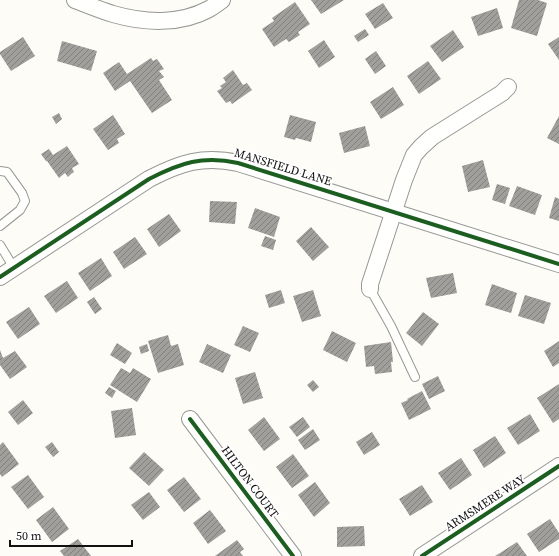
<svg xmlns="http://www.w3.org/2000/svg" width="559" height="556" font-family="'Source Serif 4',serif">
<style>
.building{fill:url(#building-hatch)}
.lines{fill:none;stroke-linecap:round;stroke-linejoin:round}
.lane-casing{stroke:#979795;stroke-width:10}
.street-casing{stroke:#979795;stroke-width:18}
.lane{stroke:#fffffe;stroke-width:8}
.street{stroke:#fffffe;stroke-width:16}
.cycleway-casing{stroke:#fff;stroke-width:6}
.cycleway{stroke:#1b5e20;stroke-width:4}
.labels{text-anchor:middle;dominant-baseline:central;stroke-width:4;stroke-linejoin:round;paint-order:stroke}
.street-label{font-size:12px;fill:#111;stroke:#fff}
</style>
<defs>
<pattern id="building-hatch" width="6" height="6" patternUnits="userSpaceOnUse"><rect width="6" height="6" fill="#a19f9c"/><path d="M-1 1l2-2M0 6l6-6M5 7l2-2" fill="none" stroke="#82807e"/></pattern>
</defs>
<rect width="100%" height="100%" fill="#fdfcf7"/>
<path class="building" d="M311 0H344L321 14Z
M519 0H538L547 3 537 36 511 28Z
M295 2 310 24 298 32 300 35 289 42 286 39 274 47 262 29 274 21 272 18Z
M383 3 393 18 375 29 365 14Z
M497 8 503 28 478 36 471 17Z
M365 29 369 35 358 42 354 36Z
M453 30 464 47 442 62 430 46Z
M23 37 35 56 11 71 0 54V52Z
M559 37V60L548 44Z
M324 40 335 57 319 68 308 51Z
M62 41 97 51 91 71 57 61Z
M376 51 386 66 375 74 365 59Z
M151 58 153 61 157 59 164 69 159 71 164 77 159 80 172 100 152 113 130 81 115 91 103 73 119 62 127 74Z
M428 61 441 79 419 94 407 76Z
M233 70 243 85 247 83 252 90 232 104 230 101 226 103 217 91 222 88 220 86 226 82 223 78Z
M393 87 404 105 381 119 370 102Z
M59 113 62 119 56 124 52 117Z
M113 115 125 134 117 139 119 143 108 150 93 129Z
M290 115 316 122 311 142 296 138 295 140 284 137Z
M559 116V144L547 138Z
M365 126 370 146 344 153 339 133Z
M67 146 79 164 72 168 74 172 71 174 68 177 65 173 59 178 47 161H46L41 154 49 149 53 155Z
M483 160 490 187 468 192 462 166Z
M497 184 510 188 505 204 492 200Z
M517 186 542 195 535 215 509 206Z
M555 197 559 199V221L549 218Z
M210 201 237 202 235 224 209 222Z
M255 208 280 217 274 237 248 228Z
M169 214 181 231 159 247 147 229Z
M311 227 329 247 313 261 296 241Z
M265 236 276 240 273 250 261 246Z
M135 237 147 254 124 269 113 252Z
M101 258 112 276 90 291 78 273Z
M453 273 457 293 431 298 426 278Z
M67 281 78 298 56 313 44 296Z
M492 284 517 293 511 313 485 305Z
M281 290 285 303 269 308 265 295Z
M313 290 321 316 302 322 293 296Z
M525 295 551 303 544 324 518 316Z
M94 297 102 309 95 314 87 302Z
M29 307 40 324 18 339 6 322Z
M423 312 439 324 422 346 406 333Z
M243 326 259 333 250 352 234 345Z
M332 331 356 343 347 362 323 350Z
M168 335 171 346 178 344 184 365 158 373 148 341Z
M559 341V363L553 367 544 351Z
M391 342 393 362H391L392 372 375 374 374 366 366 367 364 346Z
M117 343 132 353 125 364 110 355Z
M147 344 149 351 141 354 139 347Z
M207 344 231 355 223 373 199 362Z
M0 350 3 358 15 351 27 367 10 379 0 365Z
M121 368 130 373 133 368 151 379 137 402 110 385Z
M255 372 263 398 243 404 235 378Z
M438 376 445 391 429 399 422 384Z
M313 380 319 387 313 392 307 385Z
M559 384V419L553 423 537 398Z
M109 387 116 391 112 398 105 393Z
M422 391 431 409 409 420 401 403 408 400 407 399Z
M23 400 33 413 18 425 8 412Z
M132 408 136 435 115 438 111 411Z
M530 414 540 431 518 445 507 428Z
M264 417 280 439 264 451 248 430Z
M303 417 310 427 297 437 289 427Z
M313 429 320 440 305 450 298 440Z
M372 432 380 445 364 455 356 442Z
M495 436 506 453 484 468 473 450Z
M3 442 19 464 2 477 0 474V445Z
M52 442 59 452 53 457 45 447Z
M144 452 164 470 149 486 129 468Z
M293 454 309 476 292 488 276 467Z
M461 458 472 475 450 490 438 473Z
M28 475 44 497 28 509 11 487Z
M184 477 201 499 184 512 167 490Z
M315 482 330 503 314 517 298 495Z
M422 485 433 502 410 516 399 499Z
M149 492 160 507 143 520 131 505Z
M53 507 69 529 52 542 36 520Z
M210 510 226 531 208 544 193 523Z
M550 519 559 533V539L539 552 527 534Z
M364 526 365 546 337 547V527Z
M78 539 91 556H64L60 551Z
M237 540 244 549 240 552 243 556H215Z
M517 542 527 556H495L500 553Z"/>
<g class="lines">
<g class="lane-casing">
<path id="lane" d="M0 171 7 172 22 193 25 201 20 210 0 226
M0 245 14 268
M370 289 391 326 415 377"/>
</g>
<g class="street-casing">
<path id="street" d="M75 0C88 5 100 10 113 14 144 23 180 25 209 9 214 6 218 3 222 0
M0 277 149 179C180 163 203 155 238 163L559 264
M370 289V284L404 180 414 155 421 147 432 137 502 93 508 87
M190 419 293 556
M422 556 559 466"/>
</g>
<use href="#lane" class="lane"/>
<use href="#street" class="street"/>
<g class="cycleway-casing">
<path id="cycleway" d="M0 277 149 179C180 163 203 155 238 163L559 264
M190 419 293 556
M422 556 559 466"/>
</g>
<use href="#cycleway" class="cycleway"/>
</g>
<g class="labels">
<g class="street-label">
<text transform="translate(283 167) rotate(17)">MANSFIELD LANE</text>
<text transform="translate(250 482) rotate(53)">HILTON COURT</text>
<text transform="translate(485 503) rotate(-33)">ARMSMERE WAY</text>
</g>
</g>
<path d="M10 540v6h122v-6" fill="none" stroke="#111111" stroke-width="2"/>
<text x="16" y="540" font-size="12" fill="#111111" stroke="#ffffff" stroke-width="3" paint-order="stroke">50 m</text>
</svg>
